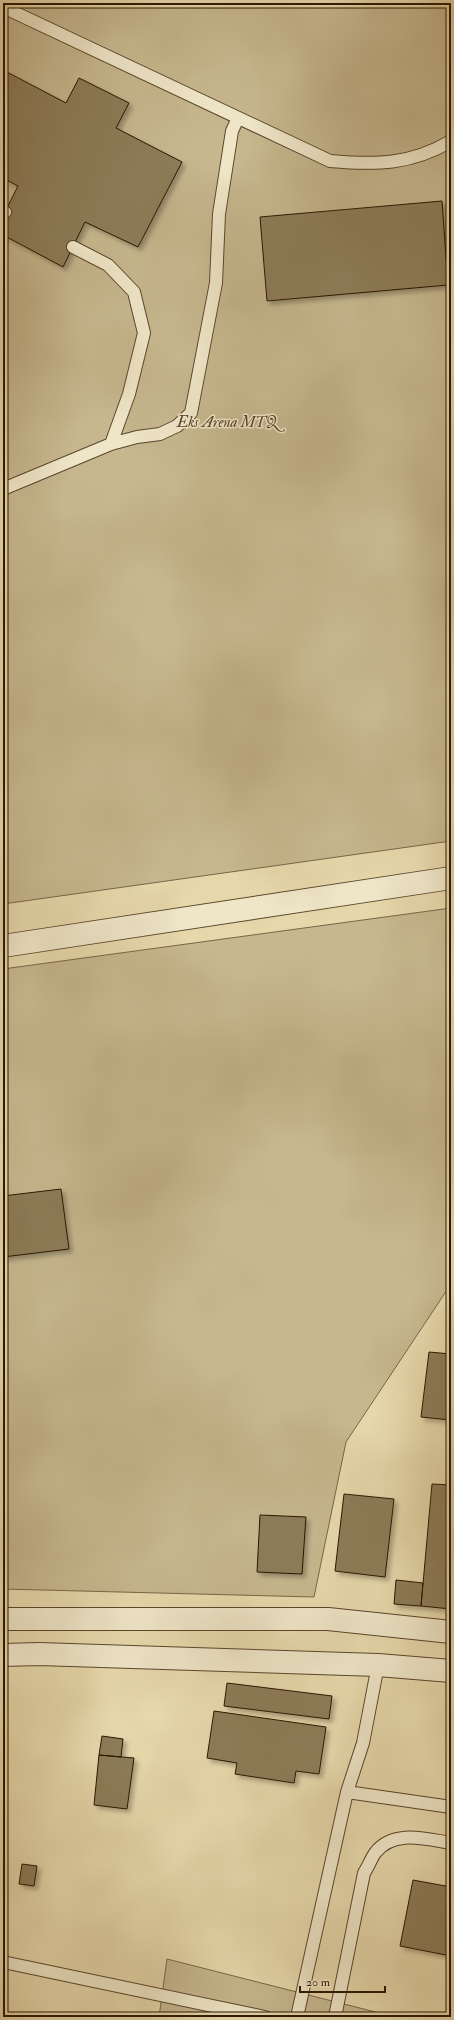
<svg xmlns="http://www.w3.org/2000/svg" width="454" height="2020" font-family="'IM FELL Double Pica',serif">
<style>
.green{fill:#c6b78e;stroke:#786647}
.building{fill:#8c7b59;stroke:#2b1600;filter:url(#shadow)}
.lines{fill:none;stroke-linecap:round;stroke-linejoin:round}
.service-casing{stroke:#5a462b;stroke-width:14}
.minor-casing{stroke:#5a462b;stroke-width:24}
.tertiary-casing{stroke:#5a462b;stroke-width:24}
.service{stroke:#efe6c8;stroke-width:12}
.minor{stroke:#efe6c8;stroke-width:22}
.tertiary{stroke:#efe6c8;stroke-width:22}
.labels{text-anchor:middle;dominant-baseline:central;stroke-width:3;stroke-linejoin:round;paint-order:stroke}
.park-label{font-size:15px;font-style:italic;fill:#5a462b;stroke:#efe6c8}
</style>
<defs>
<filter id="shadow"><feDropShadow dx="3.5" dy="3.5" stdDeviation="2" flood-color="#0004"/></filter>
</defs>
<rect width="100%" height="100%" fill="#e6d8ab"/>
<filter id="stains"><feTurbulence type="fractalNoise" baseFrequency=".005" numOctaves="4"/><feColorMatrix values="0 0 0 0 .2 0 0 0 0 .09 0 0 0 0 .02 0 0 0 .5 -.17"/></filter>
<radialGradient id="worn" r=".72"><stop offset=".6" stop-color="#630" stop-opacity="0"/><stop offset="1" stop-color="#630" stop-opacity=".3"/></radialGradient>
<path class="green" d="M3 3H451V841L3 904Z
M451 908V1284L346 1442 314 1597 3 1589V969Z
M167 1959 395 2017H159Z"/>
<path class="building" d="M3 70 66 103 79 78 129 103 116 128 182 162 138 247 85 222 63 267 3 235V216L18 186 3 178Z
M442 201 448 285 267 301 260 217Z
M61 1189 69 1249 3 1257V1196Z
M429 1352 451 1354V1420L421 1417Z
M432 1484 451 1485V1609L421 1606Z
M344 1494 394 1499 385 1577 335 1571Z
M260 1515 306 1517 302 1574 257 1572Z
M396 1580 423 1583 421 1606 394 1604Z
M227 1683 332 1696 329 1719 224 1706Z
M214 1711 326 1727 319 1774 296 1771 294 1783 235 1774 237 1763 207 1758Z
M102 1736 123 1739 121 1757 99 1755Z
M99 1755 134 1758 127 1809 94 1805Z
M22 1864 37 1866 34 1886 19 1884Z
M413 1880 451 1887V1956L400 1946Z"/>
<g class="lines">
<g class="service-casing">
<path id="service" d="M3 7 330 161C375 165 411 165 451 141
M3 211 5 212
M73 247 108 265 134 292 144 333 129 394 111 444
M3 489 111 444 137 437 160 434 177 426 191 413 216 283 219 214 232 131 238 118
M347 1792 451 1807
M3 1962 265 2017
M297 2017 347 1792 363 1743 378 1665
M335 2017 364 1873C368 1867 371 1859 375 1853 393 1829 426 1839 451 1843"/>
</g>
<g class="minor-casing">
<path id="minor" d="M3 946 451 878"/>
</g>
<g class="tertiary-casing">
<path id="tertiary" d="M3 1619H328L451 1632
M3 1655 39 1654 378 1665 451 1671"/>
</g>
<use href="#service" class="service"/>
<use href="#minor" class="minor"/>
<use href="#tertiary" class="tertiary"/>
</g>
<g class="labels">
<g class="park-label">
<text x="227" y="422">Eks Arena MTQ</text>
</g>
</g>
<rect width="454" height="2020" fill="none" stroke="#e6d8ab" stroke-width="16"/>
<rect x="4" y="4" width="446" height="2012" fill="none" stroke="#2b1600" stroke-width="2"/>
<rect x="8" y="8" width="438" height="2004" fill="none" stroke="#2b1600"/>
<path d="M300 1986v6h85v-6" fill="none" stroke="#2b1600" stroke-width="2"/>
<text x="306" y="1986" font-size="12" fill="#2b1600" stroke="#efe6c8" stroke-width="3" paint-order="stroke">20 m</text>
<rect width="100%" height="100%" filter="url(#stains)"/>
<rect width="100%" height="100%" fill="url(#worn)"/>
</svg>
